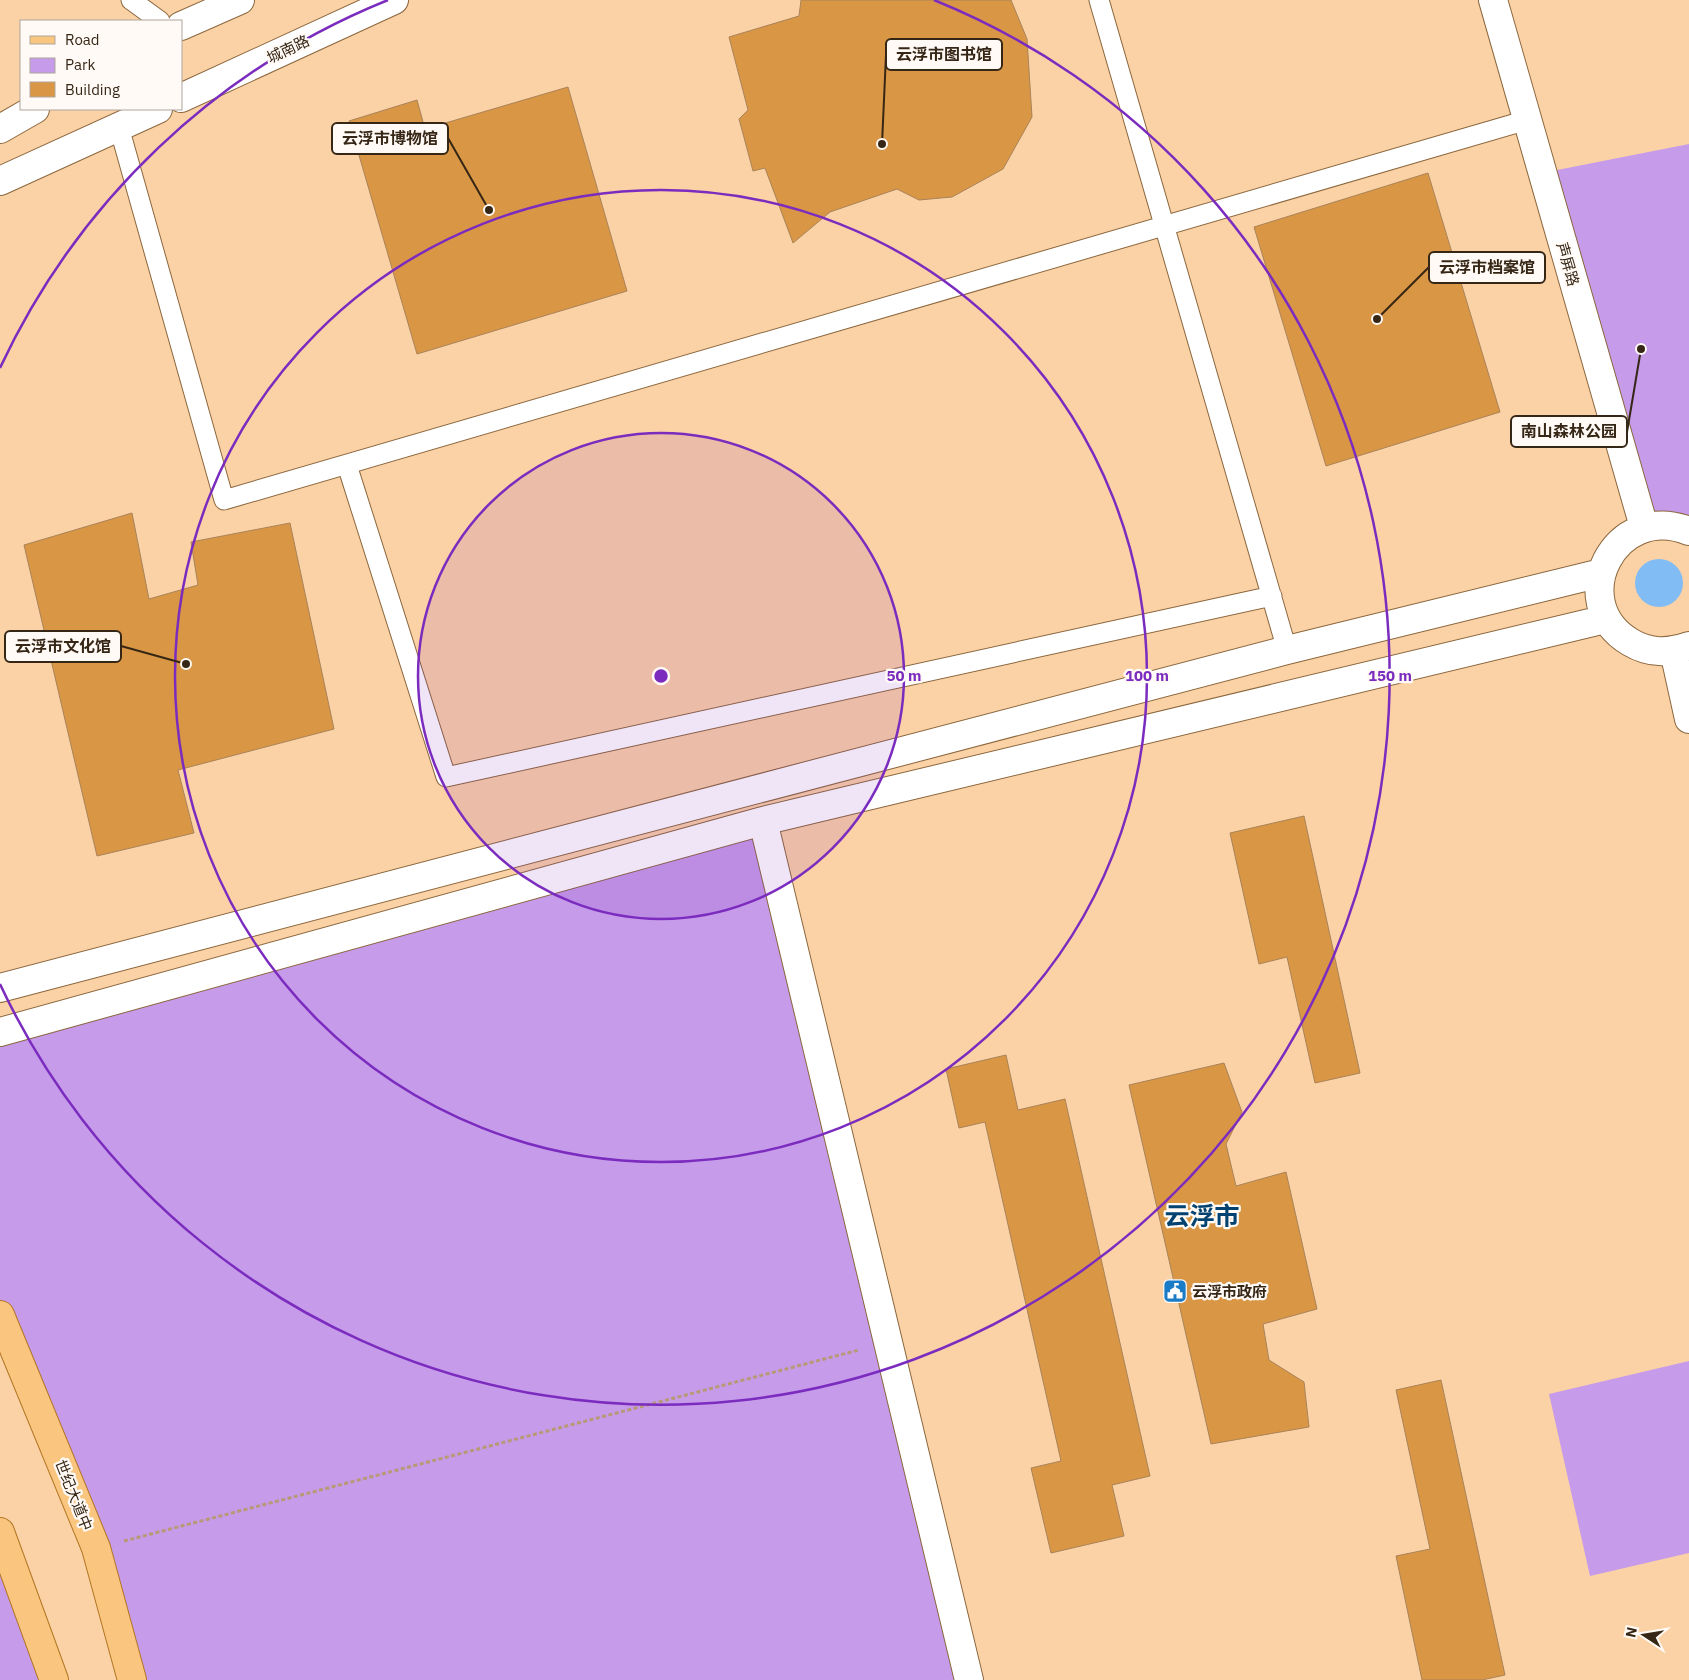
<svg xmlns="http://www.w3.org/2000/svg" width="1689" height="1680" font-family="'IBM Plex Sans','Noto Sans SC',sans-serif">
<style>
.green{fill:#c69bea}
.water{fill:#82bcf4}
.building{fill:#d99645;stroke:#a98359}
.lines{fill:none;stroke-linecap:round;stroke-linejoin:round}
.lane-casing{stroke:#8b673e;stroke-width:21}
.street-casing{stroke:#8b673e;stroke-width:30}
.secondary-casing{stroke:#8b673e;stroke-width:30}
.primary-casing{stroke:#b37523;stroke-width:30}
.path{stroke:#b89875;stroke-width:3;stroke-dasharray:4 2.5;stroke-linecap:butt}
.lane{stroke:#fff;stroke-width:19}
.street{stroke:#fff;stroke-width:28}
.secondary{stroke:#fff;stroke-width:28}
.primary{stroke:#fac67f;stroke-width:28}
.ring{fill:none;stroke:#7b2cbf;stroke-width:2.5}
.labels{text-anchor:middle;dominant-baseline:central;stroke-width:4.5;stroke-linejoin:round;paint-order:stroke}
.street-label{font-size:15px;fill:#362615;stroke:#fffaf6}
.poi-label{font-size:15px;font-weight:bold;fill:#362615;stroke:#fffaf6;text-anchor:start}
.town-label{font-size:25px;font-weight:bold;fill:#014271;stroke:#fffaf6}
.centre{fill:#7b2cbf;stroke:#fffaf6;stroke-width:2.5}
.ring-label{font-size:15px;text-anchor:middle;font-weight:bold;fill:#7b2cbf;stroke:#fffaf6;stroke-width:4.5;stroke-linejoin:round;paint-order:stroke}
.leader{fill:none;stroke:#362615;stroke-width:2}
.callout-dot{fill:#362615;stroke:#fffaf6;stroke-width:2}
.callout{fill:#fffaf6;stroke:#362615;stroke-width:2}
.callout-label{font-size:16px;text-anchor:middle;font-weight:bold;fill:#362615}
</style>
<rect width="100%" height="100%" fill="#fbd2a6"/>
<path class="green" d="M1689 144V531L1655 525 1542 173Z
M763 821 969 1680H132L0 1315V1032Z
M1689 1361V1553L1590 1576 1549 1394Z
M0 1532 54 1680H0Z"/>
<path class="water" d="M1635 583a24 24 0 1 1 48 0a24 24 0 1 1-48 0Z"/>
<path class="building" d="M801 0H1011L1027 39 1032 117 1003 169 952 197 919 200 897 189 830 212 793 243 765 168 753 171 739 119 748 110 729 37 799 16Z
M568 87 627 291 417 354 349 121 417 100 425 129Z
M1428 173 1500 412 1326 466 1254 227Z
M132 513 149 599 198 585 191 542 290 523 334 729 178 770 194 833 97 856 24 545Z
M1304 816 1360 1073 1315 1083 1287 957 1259 964 1230 833Z
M1006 1055 1018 1110 1065 1099 1150 1476 1112 1485 1124 1536 1051 1553 1031 1468 1061 1461 985 1122 959 1128 946 1069Z
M1224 1063 1242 1112 1226 1144 1236 1186 1286 1172 1317 1309 1263 1324 1269 1360 1304 1382 1309 1427 1211 1444 1129 1085Z
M1441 1380 1505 1675 1482 1680H1422L1396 1556 1430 1549 1396 1390Z"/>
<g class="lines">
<g class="lane-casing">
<path id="lane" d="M131 0 160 21
M1099 0 1287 650
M119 127 224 500 1527 120
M347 465 446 777 1272 596"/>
</g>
<g class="street-casing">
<path id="street" d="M1493 0 1644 527
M1689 531C1615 501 1564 602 1630 642 1650 654 1668 653 1689 646
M1674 651 1689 719
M763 821 969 1680
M0 988 1287 650 1601 573
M0 1032 763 821 1606 619"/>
</g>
<g class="secondary-casing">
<path id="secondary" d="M181 26 240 0
M181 98 394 0
M0 129 35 109
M0 181 158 109"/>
</g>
<g class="primary-casing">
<path id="primary" d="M0 1315 96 1548 132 1680
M0 1532 54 1680"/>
</g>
<path class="path" d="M124 1541 859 1350"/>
<use href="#lane" class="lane"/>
<use href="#street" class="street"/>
<use href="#secondary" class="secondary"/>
<use href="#primary" class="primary"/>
</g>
<circle cx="661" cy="676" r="243" fill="#7b2cbf" fill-opacity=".12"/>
<g class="ring">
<circle cx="661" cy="676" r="243"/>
<circle cx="661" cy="676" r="486"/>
<path d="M0 368A729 729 0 0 1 388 0M934 0A729 729 0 1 1 0 984"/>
</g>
<defs>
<g id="civic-square" transform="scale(1.25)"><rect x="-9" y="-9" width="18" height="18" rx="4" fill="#1a7bc7" stroke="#fffaf6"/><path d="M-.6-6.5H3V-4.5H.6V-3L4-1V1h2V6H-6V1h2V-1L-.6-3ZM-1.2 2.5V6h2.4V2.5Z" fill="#fff"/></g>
</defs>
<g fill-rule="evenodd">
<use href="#civic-square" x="1175" y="1291"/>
</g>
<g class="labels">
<g class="street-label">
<text transform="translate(288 49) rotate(-25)">城南路</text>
<text transform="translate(1568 264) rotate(74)">声屏路</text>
<text transform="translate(74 1495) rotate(68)">世纪大道中</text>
</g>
<g class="poi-label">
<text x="1192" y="1291">云浮市政府</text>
</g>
<g class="town-label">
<text x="1202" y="1215">云浮市</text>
</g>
</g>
<circle cx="661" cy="676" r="8" class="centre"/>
<g class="ring-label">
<text x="904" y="681">50 m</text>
<text x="1147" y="681">100 m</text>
<text x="1390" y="681">150 m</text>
</g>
<path class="leader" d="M882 144L886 55M489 210L448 138M1377 319L1429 267M1641 349L1627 432M186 664L121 646"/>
<g class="callout-dot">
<circle cx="882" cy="144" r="5"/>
<circle cx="489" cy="210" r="5"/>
<circle cx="1377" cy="319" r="5"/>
<circle cx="1641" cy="349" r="5"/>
<circle cx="186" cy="664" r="5"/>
</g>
<g class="callout">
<rect x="886" y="39" width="116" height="31" rx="5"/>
<rect x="332" y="123" width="116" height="31" rx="5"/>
<rect x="1429" y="252" width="116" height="31" rx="5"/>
<rect x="1511" y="416" width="116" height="31" rx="5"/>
<rect x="5" y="631" width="116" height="31" rx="5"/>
</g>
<g class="callout-label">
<text x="944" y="60">云浮市图书馆</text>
<text x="390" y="144">云浮市博物馆</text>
<text x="1487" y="273">云浮市档案馆</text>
<text x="1569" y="437">南山森林公园</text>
<text x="63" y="652">云浮市文化馆</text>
</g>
<rect x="20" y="20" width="162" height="90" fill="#fffaf6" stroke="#afa59c"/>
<rect x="30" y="36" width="25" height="8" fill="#fac67f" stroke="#afa59c"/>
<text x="65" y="45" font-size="15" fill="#362615">Road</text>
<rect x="30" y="58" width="25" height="15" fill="#c69bea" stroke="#afa59c"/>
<text x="65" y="70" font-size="15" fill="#362615">Park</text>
<rect x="30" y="82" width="25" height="15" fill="#d99645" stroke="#afa59c"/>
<text x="65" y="95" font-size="15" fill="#362615">Building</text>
<g transform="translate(1644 1635) rotate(282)" stroke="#fffaf6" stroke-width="4" paint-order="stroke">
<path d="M0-4L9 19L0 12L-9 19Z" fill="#362615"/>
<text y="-8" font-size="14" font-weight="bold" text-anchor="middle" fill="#362615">N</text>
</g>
</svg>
